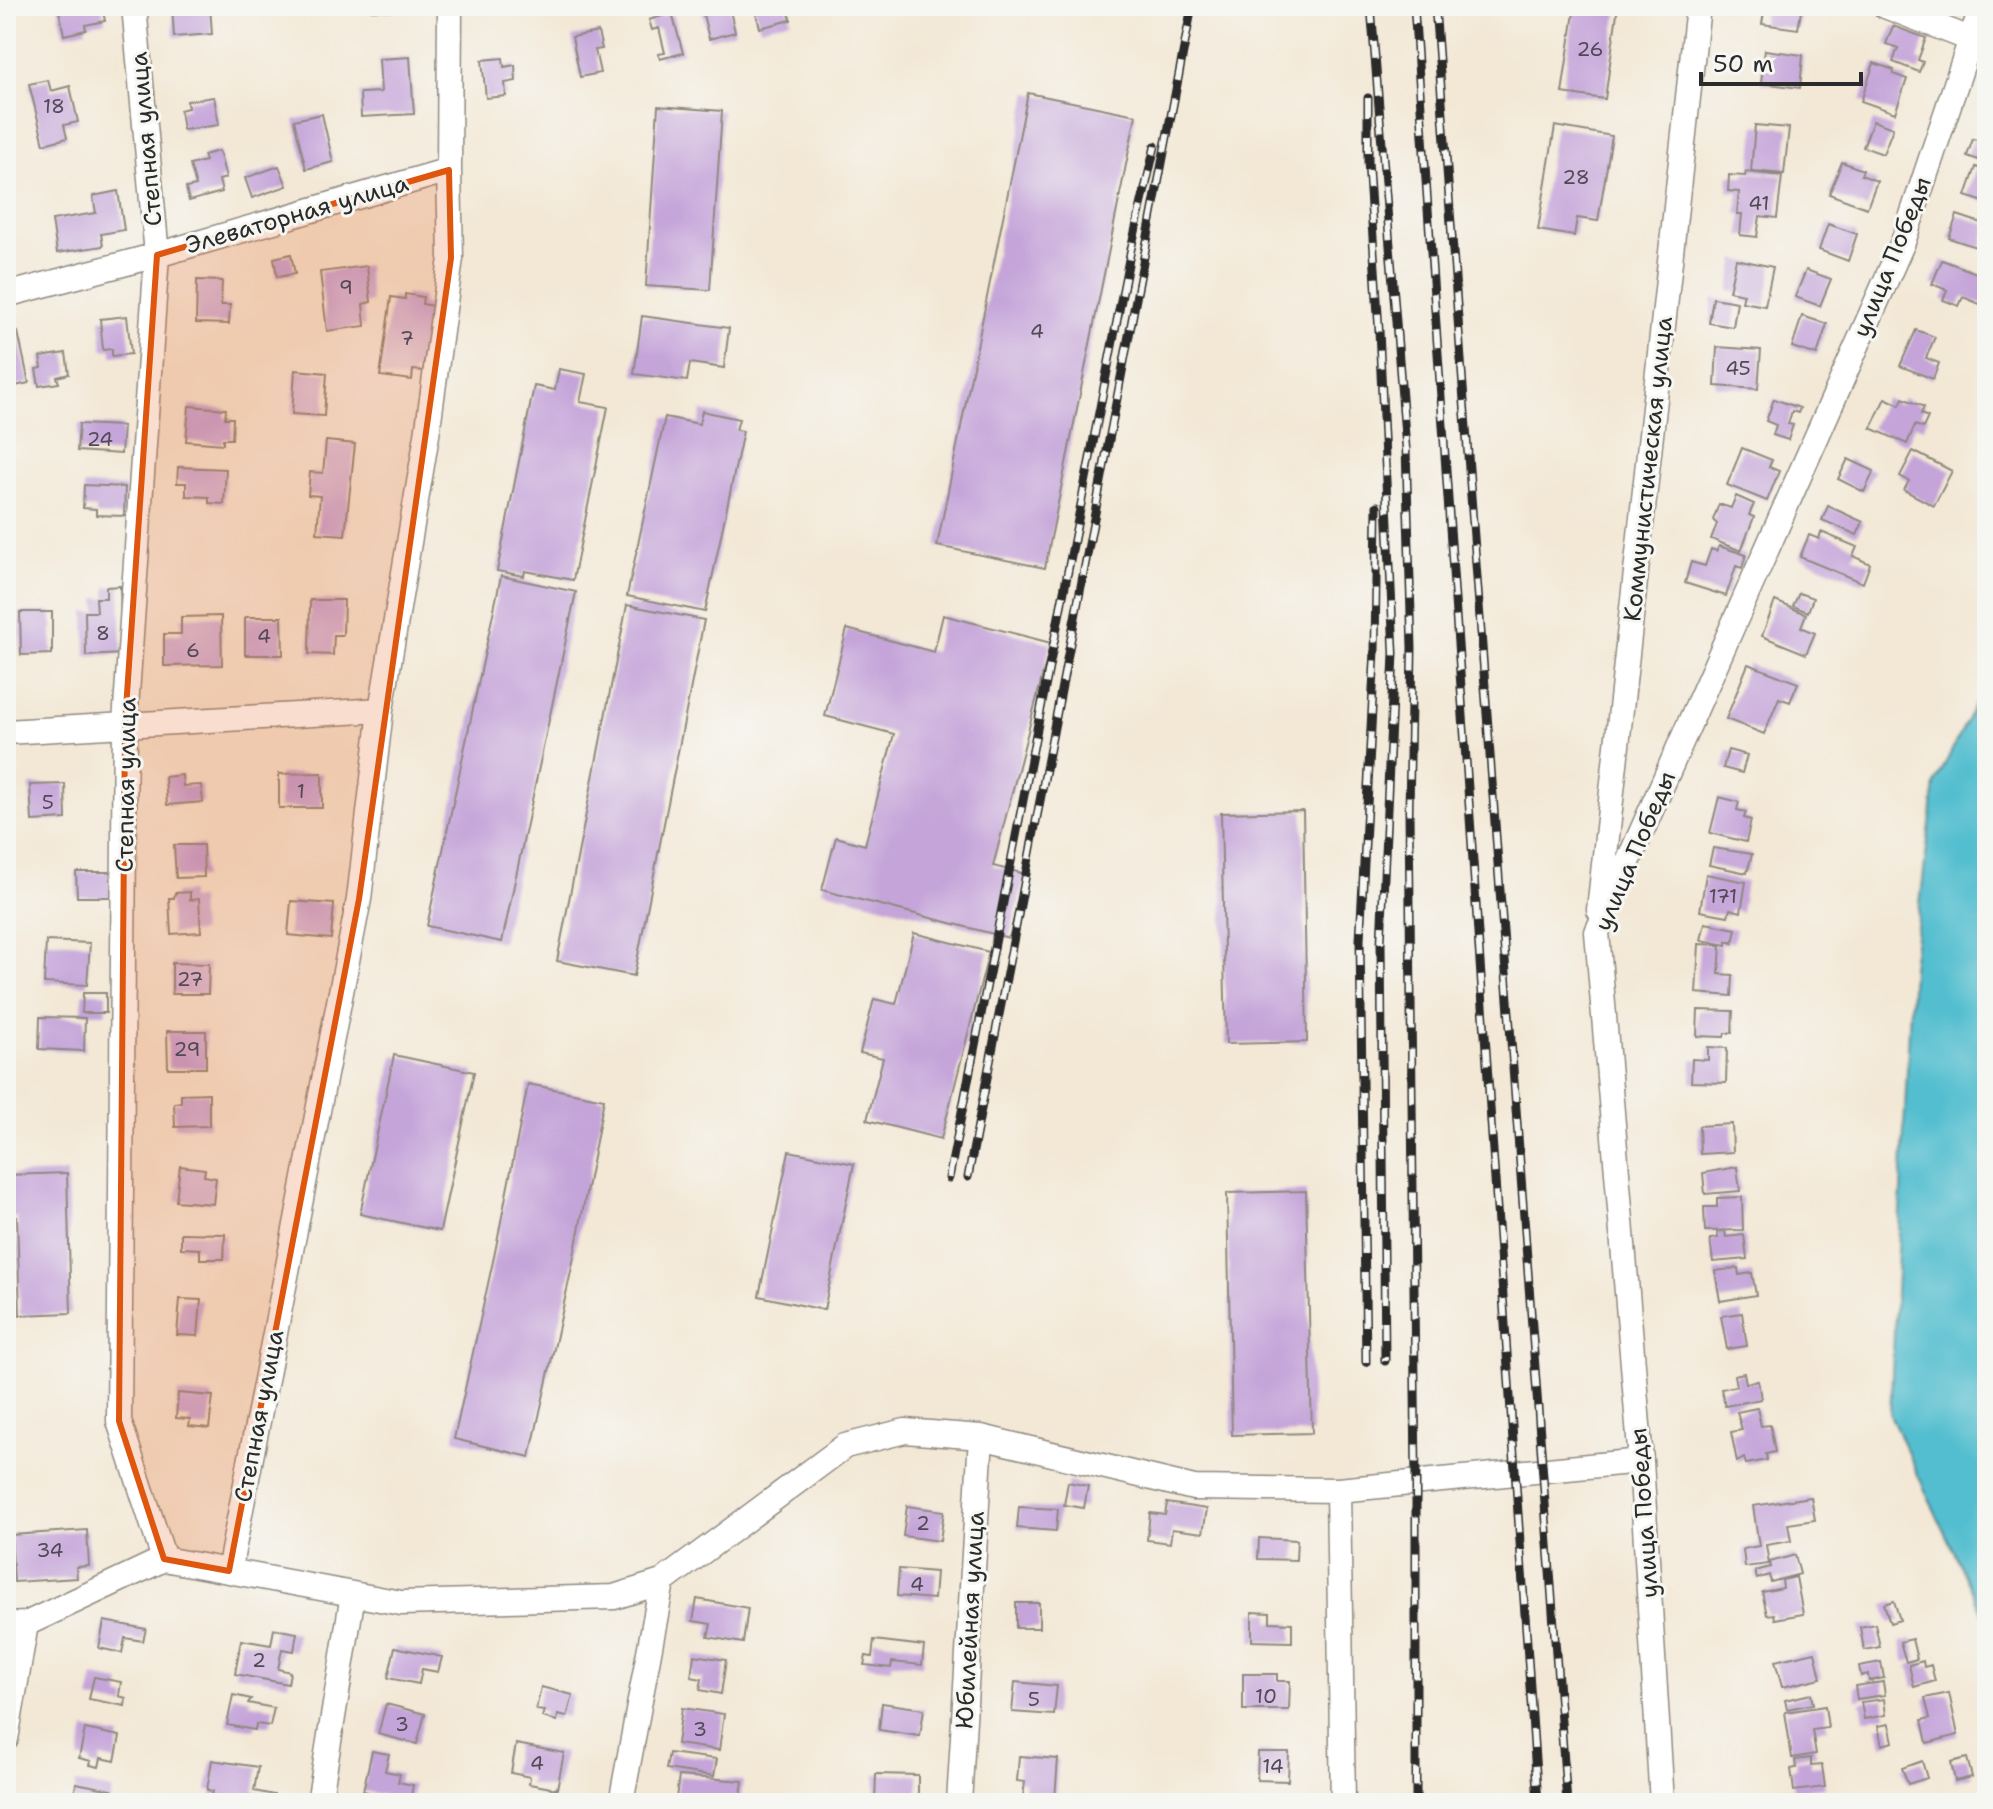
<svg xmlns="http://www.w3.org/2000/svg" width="1993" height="1809" font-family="'Shantell Sans',sans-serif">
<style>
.water{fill:#53becf;stroke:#3f747d;stroke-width:2}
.building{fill:#c5a4d9}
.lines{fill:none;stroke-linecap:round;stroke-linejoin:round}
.minor-casing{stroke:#8f8a80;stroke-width:27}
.minor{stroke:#fff;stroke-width:24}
.rail-casing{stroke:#2b2b2b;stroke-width:9}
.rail{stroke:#f6f6f2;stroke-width:6;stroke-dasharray:18;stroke-linecap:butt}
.marked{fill:#df570e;fill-opacity:0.2;stroke:#df570e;stroke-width:6;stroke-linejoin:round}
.labels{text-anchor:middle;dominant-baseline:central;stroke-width:6;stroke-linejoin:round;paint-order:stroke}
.number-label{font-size:20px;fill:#524956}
.street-label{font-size:24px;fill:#2b2b2b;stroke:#f6f6f2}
</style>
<rect width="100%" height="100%" fill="#f6f6f2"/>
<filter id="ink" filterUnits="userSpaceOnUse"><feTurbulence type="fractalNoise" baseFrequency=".0125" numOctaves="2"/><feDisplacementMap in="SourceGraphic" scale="16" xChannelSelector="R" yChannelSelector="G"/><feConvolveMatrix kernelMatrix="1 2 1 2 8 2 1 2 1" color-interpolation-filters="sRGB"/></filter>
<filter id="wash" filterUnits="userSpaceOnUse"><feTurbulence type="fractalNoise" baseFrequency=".006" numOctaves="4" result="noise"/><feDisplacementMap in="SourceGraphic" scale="32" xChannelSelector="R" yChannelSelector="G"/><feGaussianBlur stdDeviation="1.8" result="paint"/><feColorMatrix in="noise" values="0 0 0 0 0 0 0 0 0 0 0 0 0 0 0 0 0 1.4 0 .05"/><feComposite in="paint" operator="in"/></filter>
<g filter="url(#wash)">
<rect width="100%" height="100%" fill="#f3e8d6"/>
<path class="water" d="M1987 680V1623L1890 1415 1912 967 1935 784Z"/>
<g id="blocks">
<path class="building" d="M58 6H102L105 21 85 25 86 30 64 35Z
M172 6H210L212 34 174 37Z
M371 6H411V11L371 10Z
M701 6H729L735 32 709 39Z
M754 6H787L791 20 760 28Z
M1575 6H1618L1605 99 1562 93Z
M1765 6H1802L1798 29 1762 24Z
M672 13 683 53 660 59 658 54 665 53 659 28 652 30 649 20Z
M1893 26 1926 38 1918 60 1923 62 1919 72 1893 62 1898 48 1886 44Z
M598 32 602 49 595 50 600 73 580 77 572 37Z
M1765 50 1803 55 1800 88 1761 83Z
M410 57 414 114 361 117 360 93 381 92 379 59Z
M503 58 504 67 515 65 516 81 505 83 506 96 486 98 482 60Z
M1874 63 1894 70 1893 74 1907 79 1895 113 1861 101Z
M48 80 51 91 70 86 78 122 64 125 67 138 44 144 29 84Z
M1028 93 1136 115 1045 568 937 546Z
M214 97 219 125 183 130 180 110 188 108 187 101Z
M658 106 722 111 710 290 646 286Z
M322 114 333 162 306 169 294 120Z
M1873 121 1893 128 1883 154 1863 147Z
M1755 125 1789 128 1784 174 1751 171Z
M1555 126 1612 136 1598 221 1577 218 1574 236 1538 230Z
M1973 139 1987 143V163L1967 156Z
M219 151 226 178 219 180 222 192 189 201 186 188 196 186 190 165 205 161 203 155Z
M1842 162 1863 170 1861 175 1877 181 1867 208 1829 194Z
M279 166 287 186 252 198 245 178Z
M1976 167 1987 171V203L1966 196Z
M1746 172 1782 176 1777 218 1760 216 1757 237 1740 235 1742 214H1737L1739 192 1728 191 1729 175 1745 176Z
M118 191 124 230 101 234 103 246 57 253 52 220 96 213 93 196Z
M1957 215 1987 225 1982 249 1949 238Z
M1828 224 1857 234 1848 261 1819 250Z
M291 254 295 274 277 277 274 258Z
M1736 259 1773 267 1765 306 1742 302 1744 294 1729 291Z
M1942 260 1987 277V293L1982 305 1963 297 1959 306 1943 300 1947 290 1932 284Z
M367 266 371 302 363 304 365 326 327 331 320 272Z
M1806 270 1831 279 1820 306 1795 297Z
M197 280 222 281 221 305H230L229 324 196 323Z
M405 294 423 297 422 304 433 306 423 371 413 370 412 380 380 376 391 297 405 299Z
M1713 298 1737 302 1733 327 1709 323Z
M127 316 131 354 112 356V349L103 350 100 319Z
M642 316 729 328 724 368 690 363 687 381 634 374Z
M1802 316 1827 324 1817 355 1792 347Z
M1916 330 1935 337 1926 358 1939 363 1933 379 1900 366Z
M18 332 29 383 6 388V335Z
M1717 347 1761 350 1758 389 1715 386Z
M66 353 69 374 57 377 59 383 39 386 36 369 42 368 40 357Z
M559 369 586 374 580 402 608 407 573 580 525 571 524 576 497 571 534 386 555 390Z
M295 370 327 373 324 416 292 414Z
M1885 398 1900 405 1903 398 1924 407 1921 414 1928 417 1923 428 1915 425 1907 444 1871 428Z
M1774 399 1800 408 1798 413 1792 411 1788 424 1793 425 1788 440 1773 435 1776 425 1766 421Z
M189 406 226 409 225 418H233L232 439H223V444L186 441Z
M702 411 739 419 736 430 743 431 705 612 627 596 665 417 699 424Z
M79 424 123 426 121 454 77 451Z
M326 441 355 444 345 535 317 533 320 496 308 495 310 472 323 473Z
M1742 448 1772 460 1769 467 1779 471 1767 501 1727 485Z
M1913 451 1952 471 1934 506 1904 490 1909 481 1900 476Z
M1848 459 1874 471 1864 492 1838 479Z
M178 467 226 469 224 504 209 503V497L186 496V483H177Z
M84 485 125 487 124 516 96 515V509L83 508Z
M1736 496 1754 504 1749 515 1754 517 1741 551 1711 539 1717 524 1713 520 1719 504 1731 508Z
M1828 506 1863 522 1857 535 1822 520Z
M1821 532 1857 547 1853 556 1870 564 1863 583 1800 557 1809 535 1819 539Z
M1719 546 1746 555 1742 568 1736 566 1726 596 1685 583 1691 562 1705 566 1711 549 1717 551Z
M501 576 576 592 502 942 427 926Z
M120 586 122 654 86 656 85 612H97L96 598H106V587Z
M1799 593 1813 598 1808 612 1793 606Z
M310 600H344L343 635H334L333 655 309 654Z
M1775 601 1806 614 1801 627 1815 633 1806 654 1762 636Z
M627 605 704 620 634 976 557 961Z
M20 612H52V654L21 655Z
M943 615 1051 643 993 866 1026 874 1009 938 822 890 836 837 865 845 894 734 825 716 847 629 934 652Z
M221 616 222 665 164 666V634H181V617Z
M245 617H282L283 655H245Z
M1748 664 1798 683 1790 702 1779 698 1764 734 1726 719Z
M1728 750 1747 755 1742 773 1723 768Z
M322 773V808H279V774Z
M182 775 183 786 201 785 203 802 167 805 165 777Z
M65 784 66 819 32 821 30 785Z
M1719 797 1739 802 1737 810 1746 812 1744 818 1751 820 1746 842 1710 833Z
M1303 811 1307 1042 1226 1044 1221 813Z
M174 845H203L204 877 176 878Z
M1713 848 1752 854 1747 873 1709 865Z
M76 872H113L114 897H77Z
M1706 874 1746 882 1741 912 1730 909 1728 916 1700 911Z
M190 892V900L199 899 201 932 171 934 169 898H174L175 893Z
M291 901 334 904 331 939 288 935Z
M1705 923 1736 929 1733 943 1727 941V945L1701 940Z
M914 933 989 952 941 1139 867 1120 883 1058 860 1053 874 999 896 1004Z
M46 941 90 943 87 985 44 983Z
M1699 944 1721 945 1719 974 1733 975 1732 996 1696 993Z
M172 963 209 964 208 994H172Z
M83 993H106V1013H82Z
M1698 1010 1733 1011 1732 1033H1725L1724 1037 1697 1036Z
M40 1017 85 1018 84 1051 39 1049Z
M167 1031H206V1068H168Z
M1708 1047 1727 1048 1726 1083 1691 1082 1692 1059 1708 1060Z
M394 1055 474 1072 440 1231 360 1214Z
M528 1084 604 1099 572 1267 530 1457 454 1439 495 1252Z
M209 1093V1126L175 1127 174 1103 181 1102V1094Z
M1732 1124 1733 1152 1700 1154 1699 1126Z
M789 1151 854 1164 824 1310 759 1296Z
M180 1166 205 1169 204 1176 216 1178 213 1204 176 1201Z
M1737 1167 1740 1191 1705 1194 1703 1173Z
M67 1173 71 1313 20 1315 17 1217 6 1218V1175Z
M1306 1191 1312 1433 1232 1435 1227 1193Z
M1742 1197 1743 1230 1705 1231 1704 1207H1717V1198Z
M1725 1231 1726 1237 1744 1235 1747 1259 1713 1262 1710 1239 1718 1238 1717 1232Z
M181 1233 225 1234 224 1259H200V1249L181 1248Z
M1738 1268 1739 1275 1752 1273 1756 1295 1720 1301 1715 1271Z
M180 1299 201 1300 198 1336 177 1335Z
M1742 1313 1747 1346 1727 1349 1721 1316Z
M1744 1373 1746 1383 1758 1381 1761 1399 1725 1406 1721 1389 1736 1386 1734 1375Z
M178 1393 213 1396 209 1428 189 1426 190 1419 176 1418Z
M1757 1408 1761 1426 1770 1425 1775 1452 1766 1454 1767 1460 1746 1464 1744 1458 1737 1462 1731 1432 1742 1430 1737 1412Z
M1068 1482 1088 1486 1084 1508 1064 1505Z
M1811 1497 1815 1520 1788 1524 1791 1541 1766 1545 1769 1564 1745 1567 1743 1549 1759 1546 1753 1506Z
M1167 1503 1207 1509 1203 1533 1172 1529 1170 1543 1147 1540 1150 1513 1165 1515Z
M907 1506 944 1511 940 1541 903 1536Z
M1019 1507 1058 1509 1056 1531 1017 1528Z
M87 1530 89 1566 76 1567 77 1578 14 1582 11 1535Z
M1259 1538 1297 1540 1296 1560 1258 1559Z
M1795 1555 1800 1574 1771 1582 1769 1575 1757 1579 1755 1571 1771 1567 1770 1562Z
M899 1569 936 1572 934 1599 897 1596Z
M1796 1577 1803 1614 1775 1619 1774 1614 1767 1615 1762 1592 1783 1588 1782 1580Z
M697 1599 748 1608 743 1643 708 1637 711 1624 693 1621Z
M1894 1601 1900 1620 1890 1623 1884 1604Z
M1016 1603H1039V1628H1016Z
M1252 1612 1270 1613V1622L1292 1623V1642L1252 1641Z
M104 1621 146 1629 143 1641 125 1638 122 1653 99 1648Z
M1875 1624 1880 1647 1864 1650 1860 1627Z
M274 1629 297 1633 294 1651 282 1649 278 1669 290 1672 288 1684 235 1674 241 1640 271 1645Z
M1912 1639 1917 1659 1906 1662 1900 1642Z
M874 1640 924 1646 922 1665 892 1662 891 1668 864 1665 866 1656 872 1657Z
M395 1647 442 1657 438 1672 422 1669 419 1684 388 1678Z
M1815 1652 1821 1678 1782 1687 1775 1661Z
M694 1655 726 1660 721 1694 700 1690 702 1679 691 1677Z
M1923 1661 1924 1667 1931 1665 1935 1681 1914 1687 1909 1665Z
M1881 1662 1884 1678 1869 1681 1868 1674 1861 1676 1859 1666Z
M1243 1674H1277V1681H1290L1289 1710H1243Z
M94 1677 121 1682 119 1696 126 1698 125 1706 89 1699Z
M1015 1682 1057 1686 1054 1715 1012 1712Z
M1883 1682 1885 1695 1857 1699 1855 1686Z
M541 1687 573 1695 567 1717 558 1715 557 1721 542 1717 544 1711 536 1710Z
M1949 1693 1958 1735 1927 1743 1922 1720 1930 1718 1925 1698Z
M1811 1694 1813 1704 1787 1709 1785 1700Z
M233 1695 251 1699 248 1703 274 1708 270 1726 256 1724 255 1730 227 1725Z
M1884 1699 1886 1715 1864 1719 1861 1702Z
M882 1703 924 1709 920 1736 879 1730Z
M386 1704 425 1714 417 1744 378 1734Z
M1825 1706 1828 1728 1812 1730 1816 1754 1792 1758 1785 1712Z
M682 1708 724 1714 719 1750 677 1744Z
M1889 1724 1893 1742 1882 1745 1878 1726Z
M85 1729 120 1736 115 1761 101 1758 99 1767 90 1765 91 1761 79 1758Z
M516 1744 564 1753 557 1789 529 1784 530 1777 511 1773Z
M372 1751 389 1754 385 1771 400 1774 398 1782 413 1785 410 1801 363 1791Z
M1258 1752H1289L1288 1781 1257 1780Z
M669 1753 717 1759 714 1776 666 1769Z
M1019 1756 1058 1759 1055 1799 1023 1796 1025 1782 1017 1781Z
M1811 1758V1766L1822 1765 1825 1787 1794 1791 1791 1769 1796 1768 1795 1760Z
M1967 1758 1972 1777 1955 1781 1951 1762Z
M212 1760 258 1767 254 1791 274 1795 272 1803H210L213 1791 207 1790Z
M1922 1761 1927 1778 1908 1784 1902 1768Z
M876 1774 918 1775V1803H875Z
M679 1776 743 1781 740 1803 676 1798Z
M76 1783 112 1790 110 1803H73Z
M365 1796 394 1802V1803H363Z"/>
</g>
</g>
<g filter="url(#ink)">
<use href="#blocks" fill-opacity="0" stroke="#8f8a80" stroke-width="2"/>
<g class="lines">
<g class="minor-casing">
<path id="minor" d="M134 6 157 255 125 723 119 1421 164 1559
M1885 6 1970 39
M6 295 157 255 449 170
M6 732 381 710
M1599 910 1698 6
M1338 1490 1343 1803
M229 1571 359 899 381 710 427 435 451 258 449 170 450 6
M6 1625 26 1624 164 1559 401 1603 614 1597 662 1582 845 1446 905 1431 981 1437 1194 1488 1338 1490 1641 1461
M6 1739 26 1624
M319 1803 353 1594
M621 1803 662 1582
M959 1803 981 1437
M1662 1803 1641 1461 1597 932 1903 242 1982 6"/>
</g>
<use href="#minor" class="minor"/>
<g class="rail-casing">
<path id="rail" d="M1371 6 1406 448 1412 648 1409 811 1416 1482V1803
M1414 6 1538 1803
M1435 6 1567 1803
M1368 98V161L1379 330 1394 653 1381 944 1385 1361
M968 1177 1192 6
M949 1178 1131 249 1155 146
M1366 1362 1360 940 1375 651 1377 506"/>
</g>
<use href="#rail" class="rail"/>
</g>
</g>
<path class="marked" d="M449 170 451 258 359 899 229 1571 164 1559 119 1421 125 723 157 255Z"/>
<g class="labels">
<g class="number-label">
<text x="1590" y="49">26</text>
<text x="54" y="106">18</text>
<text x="1576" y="177">28</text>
<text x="1759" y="203">41</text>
<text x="346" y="287">9</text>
<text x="1037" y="331">4</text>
<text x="407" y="338">7</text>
<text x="1738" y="368">45</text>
<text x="100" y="439">24</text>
<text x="103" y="633">8</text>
<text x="264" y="636">4</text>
<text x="193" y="650">6</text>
<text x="301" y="791">1</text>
<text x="48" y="802">5</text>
<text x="1723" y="896">171</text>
<text x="190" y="979">27</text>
<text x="187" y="1049">29</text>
<text x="923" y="1523">2</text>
<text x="50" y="1550">34</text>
<text x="917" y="1584">4</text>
<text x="259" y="1660">2</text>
<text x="1266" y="1696">10</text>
<text x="1034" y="1699">5</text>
<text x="402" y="1724">3</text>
<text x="700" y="1729">3</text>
<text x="537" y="1763">4</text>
<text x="1273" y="1766">14</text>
</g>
<g class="street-label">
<text transform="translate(146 139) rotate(-95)">Степная улица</text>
<text transform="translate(297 214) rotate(-16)">Элеваторная улица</text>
<text transform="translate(1892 257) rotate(-68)">улица Победы</text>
<text transform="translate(1648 469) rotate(-84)">Коммунистическая улица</text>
<text transform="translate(126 785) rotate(-89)">Степная улица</text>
<text transform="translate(1635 851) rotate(-67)">улица Победы</text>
<text transform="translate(259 1416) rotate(-79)">Степная улица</text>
<text transform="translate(1644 1513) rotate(-94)">улица Победы</text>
<text transform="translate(970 1620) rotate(-87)">Юбилейная улица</text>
</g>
</g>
<rect width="1993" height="1809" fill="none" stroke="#f6f6f2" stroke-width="32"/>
<path d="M1701 72v12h160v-12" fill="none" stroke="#2b2b2b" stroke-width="4"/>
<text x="1713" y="72" font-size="24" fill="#2b2b2b" stroke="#f6f6f2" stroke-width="6" paint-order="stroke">50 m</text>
</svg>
